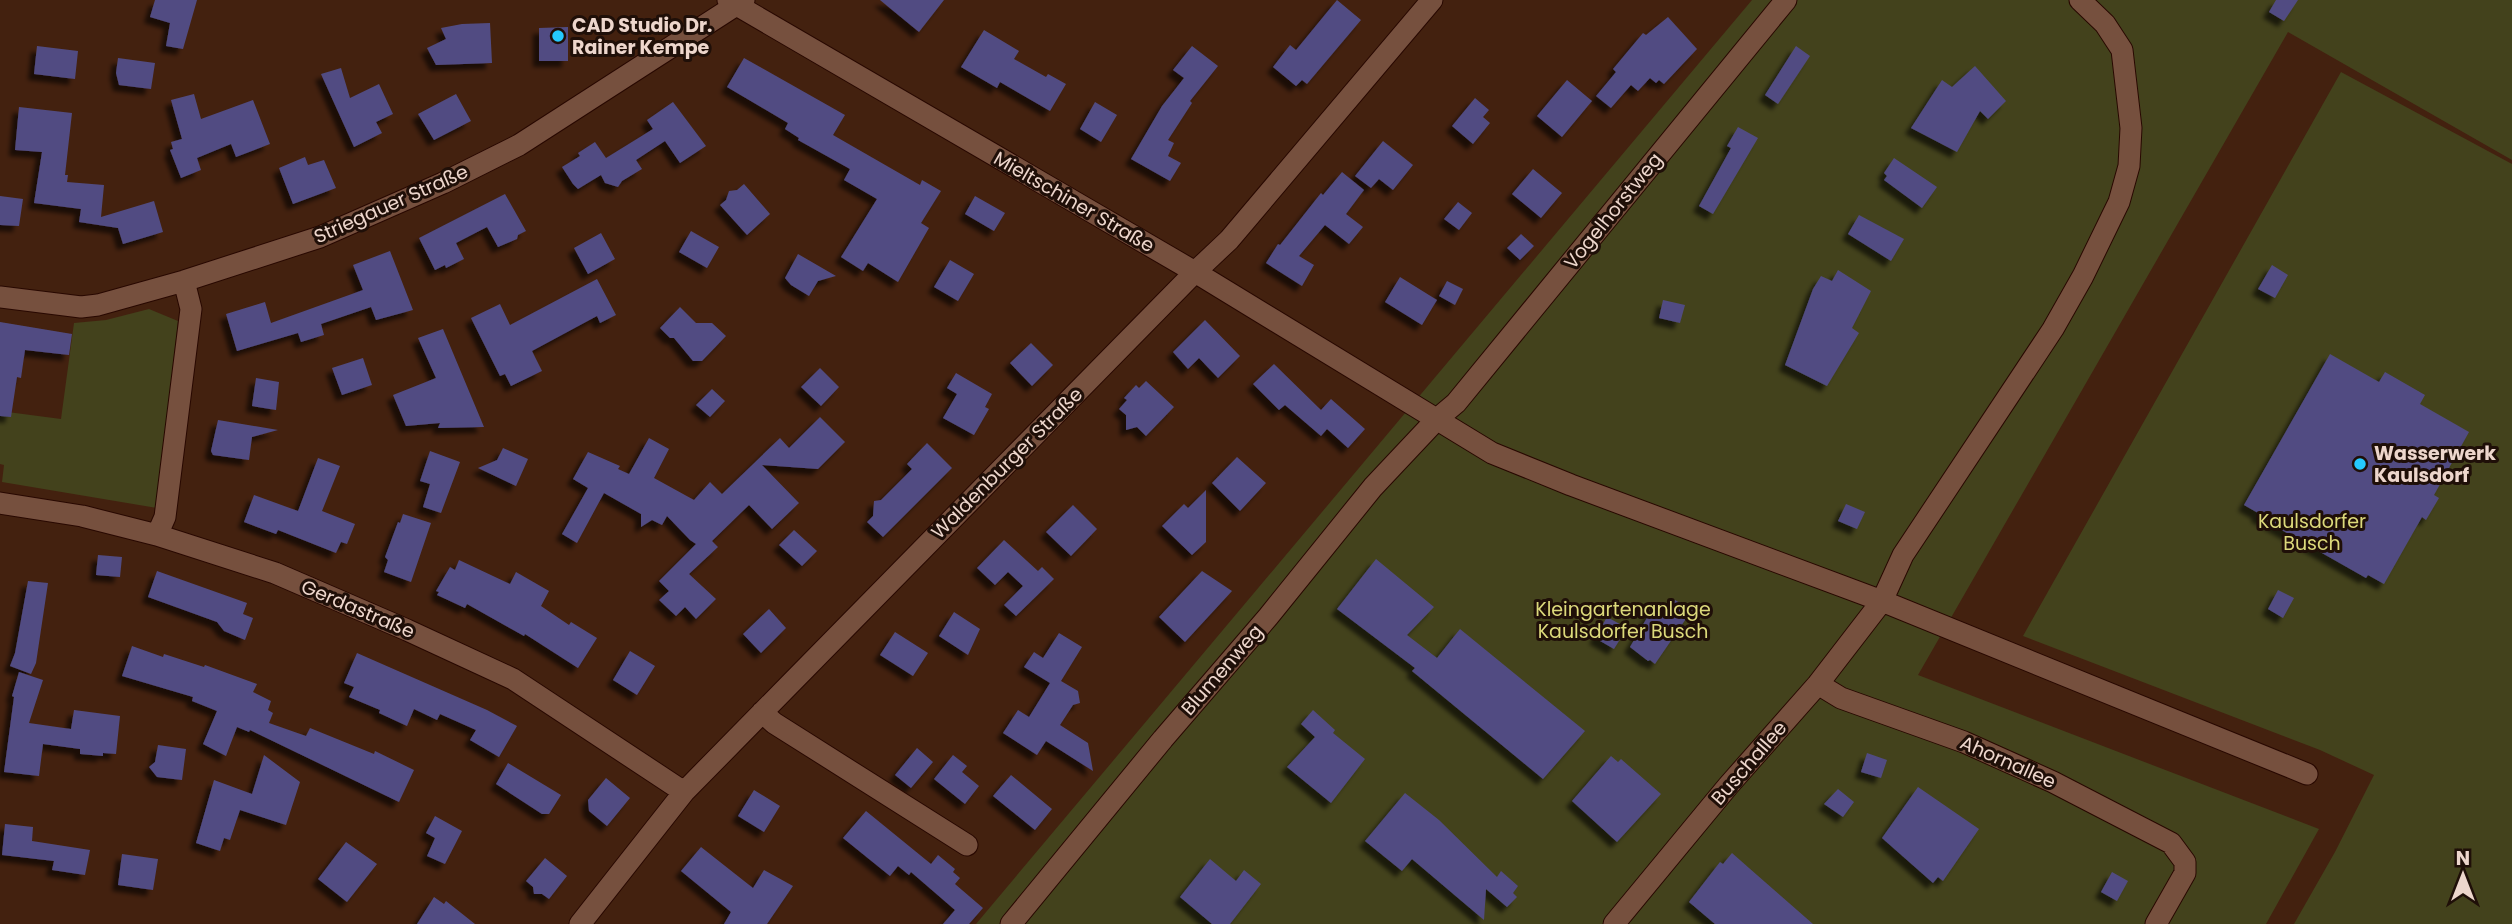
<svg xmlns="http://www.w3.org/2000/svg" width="2512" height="924" font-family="Poppins,sans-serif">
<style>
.green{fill:#43421c}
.building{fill:#514c82;filter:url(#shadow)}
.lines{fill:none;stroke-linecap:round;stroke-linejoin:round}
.minor-casing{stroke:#280800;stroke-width:23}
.minor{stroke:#76503e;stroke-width:21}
.poi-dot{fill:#25c9fe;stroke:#1f0f08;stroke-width:2.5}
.labels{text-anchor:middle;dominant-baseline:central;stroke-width:6;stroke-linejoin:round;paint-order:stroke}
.poi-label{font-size:19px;font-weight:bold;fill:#edd6cc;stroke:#1f0f08;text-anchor:start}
.street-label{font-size:19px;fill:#edd6cc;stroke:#1f0f08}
.park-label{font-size:19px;fill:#dcd97b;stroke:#1f0f08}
</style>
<defs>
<filter id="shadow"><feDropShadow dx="-6" dy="6" stdDeviation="2" flood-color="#0009"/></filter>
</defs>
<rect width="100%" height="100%" fill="#43210f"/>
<path class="green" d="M1752 0H2512V160L2288 32 1918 675 2319 829 2266 924H976Z
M2341 72 2512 164V924H2294L2335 852 2374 775 2320 750 2023 636Z
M149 309 178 321 157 508 2 482 4 465 0 464V411L61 419 74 323 106 320Z"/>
<path class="building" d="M155 0H197L183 49 166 46 170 23 150 17Z
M880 0H944L919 32Z
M1337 0 1361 20 1307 84 1302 80 1296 86 1273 67 1290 45 1296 50Z
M2276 0H2298L2284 21 2269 12Z
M1668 17 1697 49 1664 84 1659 80 1656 83 1650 78 1638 91 1631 85 1611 108 1596 96 1616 72 1613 69 1643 33 1646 35Z
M490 23 492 63 436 65 427 48 446 39 441 28 462 24Z
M568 27V61H539V28Z
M984 30 1019 51 1014 59 1046 77 1048 74 1066 84 1050 111 1000 82 997 88 961 67Z
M37 46 78 51 75 79 34 74Z
M1192 46 1218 66 1190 101 1192 103 1168 140 1174 143 1168 156 1181 163 1170 181 1131 159 1162 106 1184 78 1173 70Z
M1796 46 1810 56 1778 104 1765 95Z
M118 58 155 63 151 89 119 85 116 73Z
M744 58 845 115 833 135 920 185 922 180 941 191 921 223 929 228 898 282 868 263 863 271 841 257 877 199 844 180 850 169 798 140 799 138 785 129 788 123 727 87Z
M1975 66 2006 101 1988 119 1980 111 1957 152 1911 128 1942 80 1952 87Z
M341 68 350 98 379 84 393 114 376 122 382 133 354 147 321 74Z
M1567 80 1592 101 1562 137 1537 116Z
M194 94 201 119 253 100 270 144 236 157 231 144 197 158 201 170 181 178 170 150 173 149 171 142 182 139 171 100Z
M456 94 471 121 434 140 418 114Z
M1475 98 1489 110 1483 117 1490 123 1473 144 1452 126Z
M673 102 706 146 680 163 665 141 636 160 642 169 622 181 618 187 605 183 601 175 578 189 573 184 562 167 580 156 578 153 595 142 606 158 653 129 647 120Z
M1095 102 1117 115 1101 142 1080 129Z
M19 107 72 113 65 175H68L67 182 104 185 101 217 154 201 163 232 123 244 118 228 79 222 81 209 34 203 42 152 15 150Z
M1738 127 1758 138 1713 214 1699 206 1731 148 1727 146Z
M1383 141 1413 165 1393 190 1379 179 1371 188 1355 176Z
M305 157 308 165 324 160 336 188 293 204 279 168Z
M1894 158 1937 187 1922 208 1884 180 1887 176 1884 173Z
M1533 169 1562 193 1541 218 1512 194Z
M1342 172 1364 190 1346 214 1363 227 1349 244 1325 225 1299 256 1314 265 1302 286 1266 263 1278 244 1280 245 1321 193 1323 195Z
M744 184 770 214 747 235 720 205 726 200 729 191 737 190Z
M505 194 526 231 518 235 517 239 498 247 487 227 456 243 464 259 446 268 445 265 435 270 419 238Z
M0 196 23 199 19 226 0 225Z
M975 196 1005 213 994 231 965 214Z
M1458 202 1472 213 1459 230 1444 219Z
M1859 215 1904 239 1891 261 1848 234Z
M691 231 719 247 707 268 679 252Z
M601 233 615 259 588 274 574 248Z
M1521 234 1534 246 1520 260 1507 248Z
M390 251 413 310 376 320 371 307 321 324 324 335 301 342 298 333 237 351 226 314 265 302 271 323 363 290 353 265Z
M798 254 836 276 818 281 809 296 791 285 785 278Z
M950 260 974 274 958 301 934 287Z
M2272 265 2288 275 2275 298 2258 289Z
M1838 270 1871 291 1852 328 1859 333 1827 386 1785 365 1813 289 1821 276 1832 281Z
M1400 277 1437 300 1422 325 1385 302Z
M597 279 616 315 600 323 597 316 532 351 542 371 511 386 505 374 500 376 471 318 500 304 510 325Z
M1447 281 1463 289 1455 305 1439 296Z
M1663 300 1685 305 1680 323 1659 318Z
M680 307 696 323H712L726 336 702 361H693L674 338H670L660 328Z
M1205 320 1240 356 1218 378 1199 358 1188 369 1173 352Z
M0 322 72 334 69 355 25 350 21 378 17 377 11 417 0 416Z
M443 329 484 427 438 428 440 423 406 426 393 395 436 378 418 338Z
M1031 343 1053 365 1032 386 1010 363Z
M2330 354 2379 382 2385 372 2425 395 2420 404 2469 432 2434 495 2439 498 2426 520 2422 517 2384 584 2368 575 2366 578 2257 516 2258 513 2244 505Z
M363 358 372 385 342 395 332 368Z
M1274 364 1321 410 1331 399 1365 429 1348 448 1327 429 1321 436 1285 405 1279 410 1253 384Z
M820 368 839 387 821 406 801 387Z
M956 373 992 394 985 407 989 409 974 435 943 418 957 394 947 388Z
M256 378 279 382 276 410 252 406Z
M1146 381 1174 407 1146 436 1137 427 1126 430V415L1119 409 1127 400 1124 398 1136 385 1139 388Z
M712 389 725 401 710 417 696 405Z
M820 417 845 442 818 469 762 465 799 503 772 529 749 505 712 541 718 547 689 574 716 599 696 619 685 607 676 616 659 600 669 591 659 581 696 544 690 540 667 516 662 525 652 520 641 527V514L604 493 577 543 562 534 588 488 573 479 588 452 620 466 618 469 629 474 649 438 669 449 654 478 694 500 710 482 722 494 780 438 789 448Z
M218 420 278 430 252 437 249 460 213 455 211 451Z
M927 443 952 468 883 537 867 522 873 516 874 501 881 500 912 469 907 464Z
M503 448 528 459 516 486 478 468 497 460Z
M430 451 460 462 441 513 423 507 430 484 420 481Z
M1237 457 1266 483 1240 511 1212 483Z
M318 458 340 466 322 511 355 524 347 544 341 542 336 553 278 530 276 534 244 522 254 495 298 511Z
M1206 490V542L1192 555 1162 526 1184 504 1188 508Z
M1846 504 1865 512 1857 529 1838 521Z
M1073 505 1097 529 1071 556 1046 532Z
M403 514 431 523 411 582 384 572 388 560 385 557 398 522 400 523Z
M794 530 817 551 802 566 779 545Z
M1004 540 1038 571 1042 567 1054 579 1016 616 1004 605 1023 586 1008 572 995 585 977 568Z
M98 555 122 557 120 577 96 575Z
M1376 559 1434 607 1407 635 1437 658 1460 629 1585 731 1543 779 1412 671 1415 668 1337 609Z
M459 560 510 584 516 572 549 591 541 606 569 625 571 622 597 638 578 668 525 634 524 636 467 604 465 608 437 595 439 592 436 591 450 567 455 570Z
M157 571 247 603 243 614 253 618 245 640 224 631 217 622 148 597Z
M1202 571 1232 591 1185 642 1159 617Z
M28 581 48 583 36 663 31 674 10 666 15 653Z
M2278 590 2294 598 2283 618 2268 609Z
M1675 600 1692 610 1655 664 1650 660 1648 661 1630 647 1655 604 1668 612Z
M769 609 786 628 761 653 743 634Z
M954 612 980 629 968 655 939 636Z
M1607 617 1627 628 1614 649 1595 638Z
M895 632 928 653 913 676 880 655Z
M1059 633 1082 647 1061 681 1078 691 1080 703 1073 705 1060 725 1088 743 1093 771 1046 741 1037 755 1003 733 1018 710 1029 717 1050 683 1024 667 1034 652 1043 658Z
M132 646 163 657 164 654 204 667 205 665 257 684 253 692 271 701 268 710 273 713 269 723 306 736 310 728 374 754 375 751 414 770 399 802 250 730 249 732 237 727 226 756 203 744 217 711 192 701 193 697 122 676Z
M630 651 655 666 637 695 613 680Z
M357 653 487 710 517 726 499 757 470 740 476 730 440 714 437 720 414 709 407 726 379 713 380 710 349 697 354 687 344 683Z
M19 672 43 680 29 723 71 729 74 710 120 716 116 754 103 753V756L80 754V749L43 744 39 776 4 772 14 697 12 696Z
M1313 710 1335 730 1333 733 1365 759 1331 803 1287 767 1315 737 1301 724Z
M158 745 186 749 182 780 157 777 149 767 155 762Z
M917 748 933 762 911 788 895 775Z
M1867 753 1887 760 1881 778 1861 772Z
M264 755 300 782 286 825 240 810 230 840 224 838 220 851 196 843 214 780 252 794Z
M953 755 967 766 962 772 979 786 965 804 934 779Z
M1611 756 1618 762 1621 759 1661 794 1617 842 1572 801Z
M508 763 561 795 549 814H542L496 784Z
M1011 775 1052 809 1035 830 993 796Z
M606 778 630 798 607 826 589 811 588 800Z
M1918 787 1979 829 1943 881 1938 877 1933 883 1882 838Z
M1838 789 1854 802 1843 817 1824 804Z
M754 790 780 806 764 832 738 816Z
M1405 793 1439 820 1497 877 1501 871 1518 886 1513 893 1517 897 1507 907 1486 889 1484 920 1412 859 1402 871 1365 841Z
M866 811 931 864 938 855 955 869 953 872 960 878 955 884 983 908 969 924H943L955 910 911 872 909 875 898 866 890 876 843 838Z
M435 816 462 831 445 864 427 856 435 838 426 833Z
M5 824 33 827 32 841 90 850 85 875 52 870 54 861 2 855Z
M346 842 377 864 347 902 318 879Z
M701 847 753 888 764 870 793 886 767 924H724L731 912 681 871Z
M1732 853 1749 868 1813 924H1715L1689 902 1720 862 1723 864Z
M122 854 158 859 153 890 118 885Z
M545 858 567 876 549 899 542 894H534L533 887 526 881Z
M1210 859 1236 881 1244 870 1261 884 1230 924H1212L1180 897Z
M2112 872 2128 881 2117 901 2101 892Z
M434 897 444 904 446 901 475 924H417Z"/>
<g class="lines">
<g class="minor-casing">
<path id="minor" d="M728 0 1195 272 1492 453 1571 485 1882 601 2307 774
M0 297 81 307 98 305 184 281 320 237 443 183 519 145 744 0
M0 503 82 516 157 535 275 573 407 630 513 679 684 792
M157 535 165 517 191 309 184 281
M1818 684 1841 698 1964 742 2053 782 2171 843 2185 862V873L2156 924
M762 712 774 723 967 845
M580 924 684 792 1195 272 1229 240 1432 0
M1011 924 1163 739 1268 617 1373 487 1437 419 1456 403 1786 0
M1614 924 1728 786 1818 684 1882 601 1903 555 2053 329 2083 276 2119 202 2129 166 2131 128 2122 50 2105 24 2080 0"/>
</g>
<use href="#minor" class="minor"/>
</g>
<g class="poi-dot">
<circle cx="558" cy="36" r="7"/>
<circle cx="2360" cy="464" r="7"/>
</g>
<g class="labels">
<g class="poi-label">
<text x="572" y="25">CAD Studio Dr.<tspan x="572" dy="22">Rainer Kempe</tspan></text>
<text x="2374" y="453">Wasserwerk<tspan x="2374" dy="22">Kaulsdorf</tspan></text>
</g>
<g class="street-label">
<text transform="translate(1074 202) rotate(30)">Mieltschiner Straße</text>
<text transform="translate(391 204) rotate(-24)">Striegauer Straße</text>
<text transform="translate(1613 211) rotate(-51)">Vogelhorstweg</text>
<text transform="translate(1007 463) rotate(-45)">Waldenburger Straße</text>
<text transform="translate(358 609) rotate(23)">Gerdastraße</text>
<text transform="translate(1222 670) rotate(-49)">Blumenweg</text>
<text transform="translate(2008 762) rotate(24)">Ahornallee</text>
<text transform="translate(1749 763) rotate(-49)">Buschallee</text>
</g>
<g class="park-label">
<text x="2312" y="521">Kaulsdorfer<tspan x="2312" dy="22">Busch</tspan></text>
<text x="1623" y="609">Kleingartenanlage<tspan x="1623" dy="22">Kaulsdorfer Busch</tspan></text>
</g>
</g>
<g transform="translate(2463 875)" stroke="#1f0f08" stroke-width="5" paint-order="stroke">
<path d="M0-5L12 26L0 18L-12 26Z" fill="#edd6cc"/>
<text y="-10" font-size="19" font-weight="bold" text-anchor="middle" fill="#edd6cc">N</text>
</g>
</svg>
